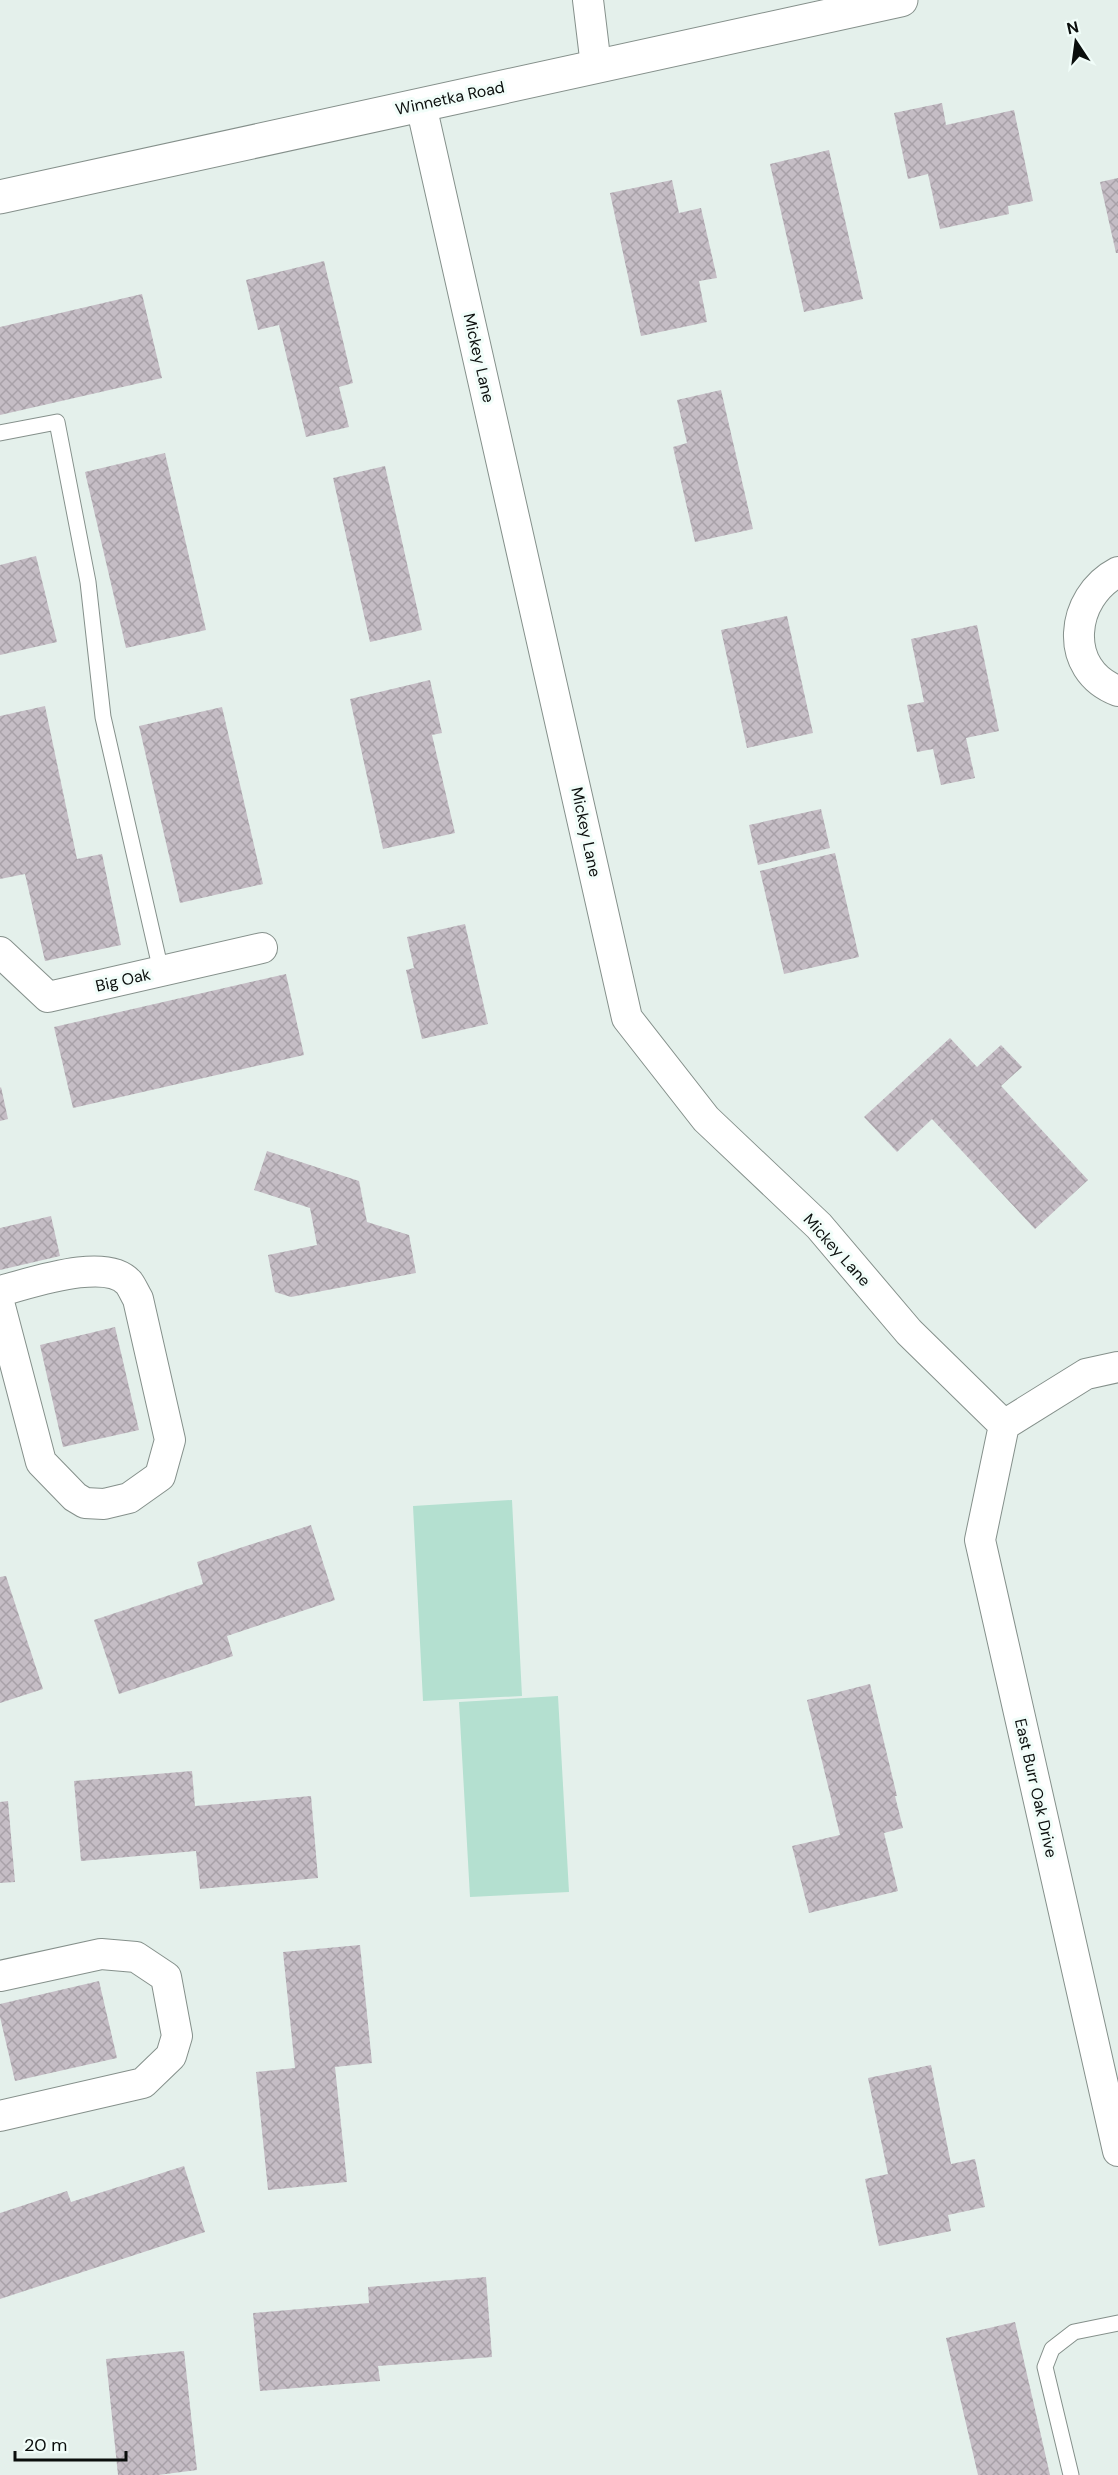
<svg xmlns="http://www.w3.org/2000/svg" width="1118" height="2475" font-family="'DM Sans',sans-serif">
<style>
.green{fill:#b4e0d0}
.building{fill:url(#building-cross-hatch)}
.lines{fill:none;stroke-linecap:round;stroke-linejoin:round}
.lane-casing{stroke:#85908b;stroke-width:17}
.street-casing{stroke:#85908b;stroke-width:32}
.secondary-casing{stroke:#85908b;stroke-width:35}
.lane{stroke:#fff;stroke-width:15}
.street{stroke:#fff;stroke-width:30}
.secondary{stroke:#fff;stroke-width:33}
.labels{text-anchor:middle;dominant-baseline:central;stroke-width:6;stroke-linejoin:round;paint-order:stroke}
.street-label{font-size:16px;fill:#0a0e0c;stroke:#f1fdf9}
</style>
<defs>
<pattern id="building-cross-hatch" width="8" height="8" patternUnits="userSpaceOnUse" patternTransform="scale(1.5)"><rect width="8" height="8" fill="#c5bdc5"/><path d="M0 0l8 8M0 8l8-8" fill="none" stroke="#a8a1a8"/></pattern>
</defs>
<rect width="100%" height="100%" fill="#e4f0eb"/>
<path class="green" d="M512 1500 522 1696 423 1701 413 1506Z
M558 1696 569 1892 470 1897 459 1702Z"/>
<path class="building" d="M942 103 946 125 1014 110 1033 201 1008 206 1009 214 940 229 928 174 908 179 894 113Z
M829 150 863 299 804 312 770 164Z
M1118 178V253H1116L1100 182Z
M672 180 679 213 701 208 717 278 699 281 707 322 641 336 610 193Z
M324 261 353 383 339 387 349 427 306 437 279 325 258 330 246 280Z
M142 294 162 378 0 415V327Z
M721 390 753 529 695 542 673 447 687 443 677 400Z
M165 453 206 630 126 648 85 472Z
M385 466 422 630 370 642 333 478Z
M36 556 57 642 0 655V565Z
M787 616 813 733 747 748 721 630Z
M977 625 999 731 966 738 975 778 941 785 933 749 917 752 907 705 924 702 911 639Z
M430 680 442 733 432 735 455 833 383 849 350 699Z
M45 706 77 859 102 854 121 945 45 961 25 874 0 879V716Z
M222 707 263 884 180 903 139 726Z
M821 809 830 848 758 865 749 825Z
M835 853 859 957 784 974 760 871Z
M465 924 488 1024 422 1039 406 970 414 968 407 937Z
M286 974 304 1055 73 1108 54 1027Z
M950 1038 977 1067 1001 1045 1022 1067 1001 1086 1088 1180 1035 1229 932 1119 897 1152 864 1117Z
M1 1087 8 1119 0 1121V1088Z
M267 1151 359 1181 367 1222 409 1235 416 1273 291 1297 275 1292 268 1255 317 1245 310 1208 254 1190Z
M51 1216 60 1256 0 1270V1228Z
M115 1327 139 1430 63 1447 40 1345Z
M311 1525 335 1600 227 1636 233 1656 119 1694 94 1620 203 1584 197 1562Z
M6 1576 43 1689 0 1703V1577Z
M870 1684 897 1796H895L903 1828 884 1833 898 1891 809 1913 792 1846 840 1835 807 1700Z
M192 1771 195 1806 311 1796 318 1878 200 1889 196 1851 81 1861 74 1781Z
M8 1801 15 1882 0 1883V1802Z
M360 1945 372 2063 335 2067 347 2182 268 2190 256 2072 295 2068 283 1952Z
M99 1981 117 2058 15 2081 0 2017V2004Z
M931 2065 951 2164 975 2159 985 2207 948 2215 951 2231 879 2246 865 2179 888 2174 868 2078Z
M184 2166 205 2232 0 2299V2213L67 2191 71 2202Z
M486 2277 492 2357 378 2366 380 2381 260 2391 253 2313 369 2303 368 2287Z
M1015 2322 1050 2475H978L946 2338Z
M184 2351 197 2470 158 2475H118L106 2359Z"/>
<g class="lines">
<g class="lane-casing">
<path id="lane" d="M0 433 57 422 88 582 103 717 161 971
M1071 2475 1045 2367 1052 2349 1074 2332 1118 2323"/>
</g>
<g class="street-casing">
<path id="street" d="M588 0 596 66
M421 105 627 1018 706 1119 819 1226 909 1332 1004 1425
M1118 572C1070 597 1062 670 1118 691
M0 952 48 997 262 948
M0 1291C29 1284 106 1256 129 1283 132 1287 135 1294 138 1299L170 1440 160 1476 129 1498 104 1504 85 1503 75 1497 41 1462 0 1306
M1004 1425 980 1540 1118 2151
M1004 1425 1086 1374 1118 1367
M0 1976 101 1954 136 1957 166 1977 177 2036 171 2056 143 2083 0 2116"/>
</g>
<g class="secondary-casing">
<path id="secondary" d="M0 197 901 0"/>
</g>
<use href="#lane" class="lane"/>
<use href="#street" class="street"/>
<use href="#secondary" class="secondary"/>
</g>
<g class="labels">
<g class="street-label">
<text transform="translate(450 98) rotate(-12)">Winnetka Road</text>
<text transform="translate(479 358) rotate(77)">Mickey Lane</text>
<text transform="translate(586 832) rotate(78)">Mickey Lane</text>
<text transform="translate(123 980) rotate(-13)">Big Oak</text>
<text transform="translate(837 1250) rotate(48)">Mickey Lane</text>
<text transform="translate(1036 1788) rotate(77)">East Burr Oak Drive</text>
</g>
</g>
<g transform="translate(1076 42) rotate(347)" stroke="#f1fdf9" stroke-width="4.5" paint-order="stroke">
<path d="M0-4.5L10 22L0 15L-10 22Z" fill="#0a0e0c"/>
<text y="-9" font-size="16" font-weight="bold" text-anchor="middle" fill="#0a0e0c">N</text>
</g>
<path d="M15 2451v9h111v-9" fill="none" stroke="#0a0e0c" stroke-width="3"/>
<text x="24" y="2451" font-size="18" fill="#0a0e0c" stroke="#f1fdf9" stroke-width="4.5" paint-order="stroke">20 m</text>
</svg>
